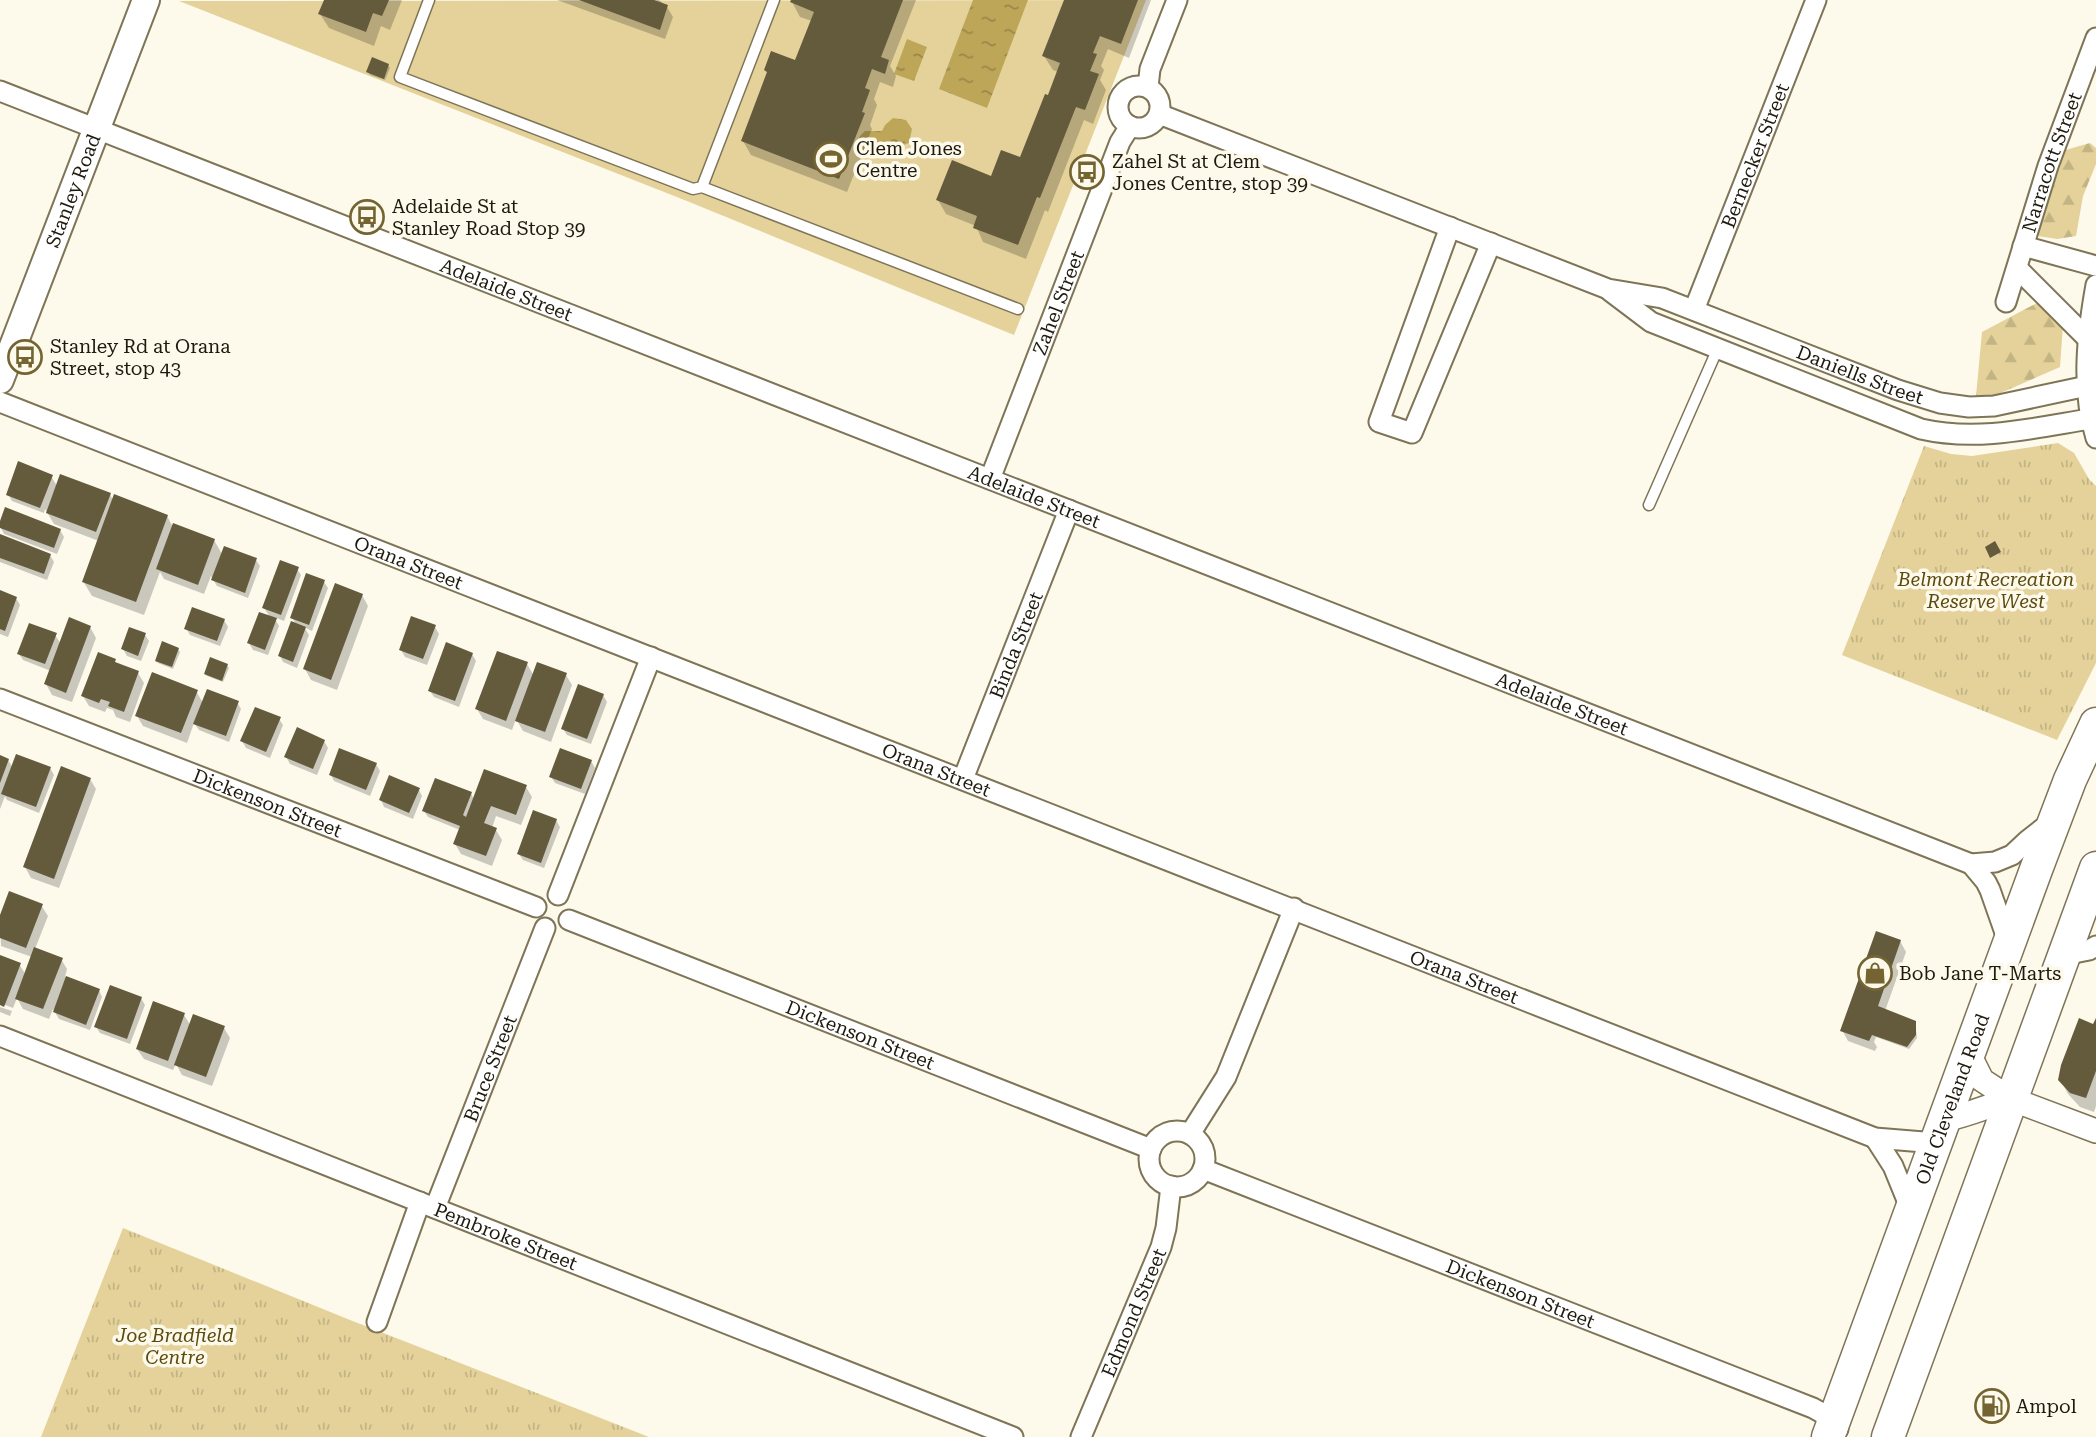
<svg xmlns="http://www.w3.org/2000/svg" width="2096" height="1437" font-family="'Roboto Serif',serif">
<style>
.grass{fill:url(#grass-tufts)}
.forest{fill:url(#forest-firs)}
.garden{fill:#e4d29a}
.water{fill:url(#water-ripples)}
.shadow{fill:#0003}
.building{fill:#645b3d}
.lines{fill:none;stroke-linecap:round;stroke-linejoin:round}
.service-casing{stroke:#7e7456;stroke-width:13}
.minor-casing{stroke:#7e7456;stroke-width:23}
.tertiary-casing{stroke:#7e7456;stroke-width:26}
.secondary-casing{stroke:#7e7456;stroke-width:30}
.trunk-casing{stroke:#7e7456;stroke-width:35}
.service{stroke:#fff;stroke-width:10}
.minor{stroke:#fff;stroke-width:19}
.tertiary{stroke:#fff;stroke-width:23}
.secondary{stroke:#fff;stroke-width:26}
.trunk{stroke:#fff;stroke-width:32}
.labels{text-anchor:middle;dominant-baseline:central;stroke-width:7;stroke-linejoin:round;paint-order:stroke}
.poi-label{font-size:19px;fill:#1e1a0d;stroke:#fdf9eb;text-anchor:start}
.street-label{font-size:19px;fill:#1e1a0d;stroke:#fdf9eb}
.park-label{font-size:19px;font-style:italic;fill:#5c4b0f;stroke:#fdf9eb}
</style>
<defs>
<pattern id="grass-tufts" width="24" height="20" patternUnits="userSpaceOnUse" patternTransform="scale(1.75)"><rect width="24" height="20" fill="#e4d29a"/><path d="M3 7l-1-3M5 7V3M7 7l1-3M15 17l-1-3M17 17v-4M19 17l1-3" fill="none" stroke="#c3b484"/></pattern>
<pattern id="forest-firs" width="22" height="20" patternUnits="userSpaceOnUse" patternTransform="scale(1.75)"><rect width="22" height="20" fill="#e4d29a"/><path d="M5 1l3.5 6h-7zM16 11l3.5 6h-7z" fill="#c3b484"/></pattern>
<pattern id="water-ripples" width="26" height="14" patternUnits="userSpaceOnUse" patternTransform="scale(1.75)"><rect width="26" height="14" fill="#bea659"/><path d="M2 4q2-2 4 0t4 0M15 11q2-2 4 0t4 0" fill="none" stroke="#9a8648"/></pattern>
</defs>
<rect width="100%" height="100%" fill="#fdf9eb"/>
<path class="grass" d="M2058 443 2074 453 2089 479 2096 486V663L2057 740 1842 655 1924 446 1951 454 1972 456Z
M123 1228 350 1320 649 1437H41Z"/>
<path class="forest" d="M2090 143 2096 148V164L2083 196 2076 236 2057 239 2038 236 2062 151Z
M2037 303 2063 324 2060 367 1996 395 1976 396 1982 332Z"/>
<path class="garden" d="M1146 0 1014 335 687 201 179 1Z"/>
<path class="water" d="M973 0H1028L987 108 939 89Z
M907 39 927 47 914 81 894 74Z
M893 118 906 120 912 129 909 143 898 147 887 144C876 157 866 162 856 145L860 136 865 131H882L885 125Z"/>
<path class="shadow" d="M326 0H402L390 30 381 26 374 46 329 28 320 14Z
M557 0H659L667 7 673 17 665 39Z
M793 0H916L890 66 896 76 893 87 880 82 874 99 877 105 870 125 872 129 847 192 751 155 743 141 768 75 766 70 796 62 812 21 800 17 792 2Z
M1066 0H1151L1129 58 1108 49 1101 66 1104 70 1100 80 1106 90 1093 124 1084 120 1048 212 1045 210 1026 259 983 242 976 226 946 214 938 200 992 178 1021 160 1058 72 1053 70 1044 56Z
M388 65 390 68 385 80 370 75 368 72Z
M1076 172 1081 176 1079 182 1074 178Z
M51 476 57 486 110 494 113 501 167 516 173 527 214 540 222 554 256 560 260 566 248 598 217 586 211 576 204 594 164 579 160 572 144 615 92 596 83 581 99 541 54 524 45 509 44 513 12 501 8 494Z
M0 526 60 530 64 537 57 554 4 534Z
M0 536 50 555 54 562 47 580 0 562Z
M297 569 301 575 284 621 274 617 279 626 268 655 253 650 249 643 270 617 264 608Z
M324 582 328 588 312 631 304 627 309 635 297 668 283 662 280 656 296 625 292 617Z
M0 592 16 598 20 605 8 637 0 634Z
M362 595 368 606 337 690 311 680 305 669Z
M224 620 228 627 220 646 190 635 186 628Z
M90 627 96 638 72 702 52 695 46 684 51 671 23 660 19 654 55 635 61 644Z
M435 627 439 634 427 665 405 657 401 650Z
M145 635 149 641 141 661 127 656 123 649Z
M178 649 180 652 173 669 158 663 156 661Z
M472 654 476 661 459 707 434 697 430 691Z
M114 660 117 665 138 673 144 683 130 722 116 717 113 710 107 708 105 712 89 706 83 696Z
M527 664 534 676 566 675 572 685 551 742 523 731 516 719 512 730 483 719 477 709Z
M227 665 229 668 223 682 207 676 205 674Z
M196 691 203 703 237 702 241 709 229 742 199 730 194 723 187 743 143 726 137 716Z
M603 695 607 702 591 744 567 735 563 729Z
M279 719 283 725 270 758 246 748 242 741Z
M324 741 328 748 317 775 290 764 286 757Z
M0 757 8 760 13 768H50L54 775 39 813 7 800 5 796 0 809Z
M591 761 595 768 585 794 555 783 551 777Z
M376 764 380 771 370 796 334 781 331 775Z
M90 779 96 789 59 888 31 878 25 867Z
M526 787 532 797 521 825 496 816 492 828 496 830 502 840 492 866 461 854 455 844 460 830 428 817 424 811 471 793 474 800Z
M419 790 422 796 413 819 384 807 381 800Z
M556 820 560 827 544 868 523 860 519 854Z
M41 905 48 916 35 949 61 959 67 969 65 977 99 990 102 997 90 1030 59 1019 53 1009 49 1019 23 1009 17 998 13 1008 0 1003V957L19 964 26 975 32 957 1 946 0 920Z
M1900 941 1906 952 1885 1011 1915 1022 1917 1038 1909 1049 1876 1037 1874 1042 1877 1047 1875 1051 1848 1041 1842 1030Z
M141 998 145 1005 130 1044 100 1033 96 1027Z
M0 1007 12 1011 10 1016 0 1012Z
M184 1015 191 1026 224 1028 230 1038 212 1086 182 1075 176 1064 173 1070 144 1059 137 1049Z
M2096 1022V1106L2094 1112 2080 1107 2068 1094 2060 1079Z"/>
<path class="building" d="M324 0H389L382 16 373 13 366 32 318 14Z
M579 0H654L668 5 660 30Z
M791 0H903L881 57 889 60 885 74 872 69 865 88 870 90 862 112 865 113 839 179 741 141 767 72 764 70 771 51 795 60 814 12 790 2Z
M1064 0H1138L1121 44 1100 36 1093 53 1097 54 1090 71 1099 74 1085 110 1076 107 1040 198 1037 197 1018 245 973 228 977 216 936 200 952 160 991 176 1001 150 1020 157 1045 94 1048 95 1060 63 1042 56Z
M372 57 389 64 384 79 366 72Z
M18 461 53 475 40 508 6 495Z
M60 474 111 493 96 532 46 513Z
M114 494 168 515 136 602 82 582Z
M5 507 61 529 54 548 0 528V521Z
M173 523 215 539 198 585 156 569Z
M0 534 51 554 44 574 0 558Z
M1995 541 2001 552 1990 558 1985 547Z
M224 546 257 558 245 593 211 580Z
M280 560 299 567 281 615 262 608Z
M306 573 325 580 309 625 290 618Z
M335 583 363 594 331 680 303 669Z
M0 590 17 597 5 631 0 629Z
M192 607 225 619 217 641 184 629Z
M259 612 277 618 265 650 247 643Z
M411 616 436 625 423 659 399 650Z
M69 617 91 626 66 693 44 684Z
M291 621 306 627 293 662 278 656Z
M29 623 57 633 45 664 17 654Z
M129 627 146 633 138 656 121 649Z
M162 641 179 648 172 667 155 661Z
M446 642 473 653 455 701 428 691Z
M497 651 528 662 506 721 475 709Z
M98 652 116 659 115 662 139 671 124 712 108 706 110 702 101 699 99 703 81 696Z
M210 657 228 664 222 681 204 674Z
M537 662 567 673 545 732 515 721Z
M152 672 198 690 181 733 135 716Z
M578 684 604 694 587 739 561 729Z
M207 689 239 701 226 736 193 724Z
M255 707 281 717 266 752 240 741Z
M297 727 325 740 313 769 284 757Z
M339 748 377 763 366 790 329 775Z
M560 748 592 760 581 789 549 777Z
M16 754 51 767 36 807 1 794Z
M0 755 9 759 0 783Z
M61 766 91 778 54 879 23 867Z
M484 769 527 785 516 815 491 806 484 823 497 828 486 856 453 844 460 826 422 811 435 778 472 792 463 815 466 817Z
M389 775 420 788 409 813 379 800Z
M533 810 557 819 541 863 517 854Z
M9 891 43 904 26 948 0 938V915Z
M1876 931 1901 940 1878 1006 1916 1021V1035L1907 1047 1872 1035 1869 1041 1840 1031Z
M34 947 63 958 43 1009 15 999Z
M0 955 21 963 4 1007 0 1005Z
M66 976 100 989 86 1025 53 1012Z
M110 985 142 997 127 1039 94 1027Z
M153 1001 185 1013 168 1061 136 1049Z
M193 1014 225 1026 206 1077 174 1065Z
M2079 1018 2093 1024 2096 1018V1071L2086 1098 2070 1093 2058 1080 2061 1065Z"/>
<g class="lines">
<g class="service-casing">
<path id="service" d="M429 0 400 77 693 189 702 187 1018 309
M702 187 774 0
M1649 505 1718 348"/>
</g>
<g class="minor-casing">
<g id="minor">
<circle cx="1139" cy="107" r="21"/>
<path d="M1148 87 1150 69 1177 0"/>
<path id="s1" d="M0 91 1971 864 1995 862 2012 855 2028 840 2051 822"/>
<path id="s2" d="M1159 114 1608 289 1662 298 1898 390 1940 403 1969 407 1994 406 2087 386"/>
<path d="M1450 227 1379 422 1412 433 1491 243"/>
<path d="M2023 246 2096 266"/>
<path d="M2018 269 2088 339"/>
<path d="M2096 285C2087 335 2081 389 2096 438"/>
<path d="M1610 291 1651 322 1921 429C1978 442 2034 428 2090 419"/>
<path id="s3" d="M2006 302 2048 166 2096 38"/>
<path id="s4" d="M1694 310 1816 0"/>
<path id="s5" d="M0 402 1875 1138 1936 1143"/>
<path id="s6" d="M990 479 1120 142 1130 126"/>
<path id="s7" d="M0 699 536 907"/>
<path id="s8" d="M963 779 1069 510"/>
<path d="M1971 864 1986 882 1990 890 2009 944"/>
<path d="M558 895 651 657"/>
<path id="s9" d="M569 920 1151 1149"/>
<path d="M2064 955 2089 950 2096 946"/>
<path id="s10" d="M0 1036 1013 1437"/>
<circle cx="1177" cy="1159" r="28"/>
<path d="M1190 1134 1226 1077 1294 908"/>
<path d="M1875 1138 1893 1166 1911 1210"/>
<path id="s11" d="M1203 1169 1813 1408 1822 1413 1838 1429"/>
<path id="s12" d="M435 1208 545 928"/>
<path d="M377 1322 420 1202"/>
<path id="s13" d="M1081 1437 1161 1247 1166 1228 1171 1186"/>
</g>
</g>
<g class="tertiary-casing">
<path id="tertiary" d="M1969 1054 1982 1080 2011 1099 2096 1131
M1944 1120C1968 1115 1988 1106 2011 1099"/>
</g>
<g class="secondary-casing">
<g id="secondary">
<path id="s14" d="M0 380 146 0"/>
</g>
</g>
<g class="trunk-casing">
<g id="trunk">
<path id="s15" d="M1828 1437 2037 867 2070 780 2096 724"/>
<path d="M1888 1437 2096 868"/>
</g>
</g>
<use href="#service" class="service"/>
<use href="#minor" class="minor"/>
<use href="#tertiary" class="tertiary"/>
<use href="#secondary" class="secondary"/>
<use href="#trunk" class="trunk"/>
</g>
<defs>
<g id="stadium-ring" transform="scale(1.75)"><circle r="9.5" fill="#fdf9eb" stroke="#736431" stroke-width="1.5"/><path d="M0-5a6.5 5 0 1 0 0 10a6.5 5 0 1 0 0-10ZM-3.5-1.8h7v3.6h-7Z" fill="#736431"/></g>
<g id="bus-ring" transform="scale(1.75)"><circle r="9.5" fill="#fdf9eb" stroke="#736431" stroke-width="1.5"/><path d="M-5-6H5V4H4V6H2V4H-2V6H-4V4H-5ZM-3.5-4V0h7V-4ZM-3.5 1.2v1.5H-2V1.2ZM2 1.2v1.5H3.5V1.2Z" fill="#736431"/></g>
<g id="shop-ring" transform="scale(1.75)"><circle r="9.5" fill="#fdf9eb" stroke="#736431" stroke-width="1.5"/><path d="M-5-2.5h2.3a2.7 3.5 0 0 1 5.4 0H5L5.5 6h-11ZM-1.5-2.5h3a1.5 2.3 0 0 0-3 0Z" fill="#736431"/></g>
<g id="fuel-ring" transform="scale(1.75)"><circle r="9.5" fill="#fdf9eb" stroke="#736431" stroke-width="1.5"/><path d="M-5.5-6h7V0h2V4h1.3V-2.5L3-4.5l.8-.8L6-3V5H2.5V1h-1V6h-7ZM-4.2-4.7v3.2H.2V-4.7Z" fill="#736431"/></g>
</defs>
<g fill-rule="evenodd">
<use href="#stadium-ring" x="831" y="159"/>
<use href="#bus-ring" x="1087" y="172"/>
<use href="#bus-ring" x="367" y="217"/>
<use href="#bus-ring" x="25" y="357"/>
<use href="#shop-ring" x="1875" y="973"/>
<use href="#fuel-ring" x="1992" y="1406"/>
</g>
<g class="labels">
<g class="poi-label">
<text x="856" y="148">Clem Jones<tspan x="856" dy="22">Centre</tspan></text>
<text x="1112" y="161">Zahel St at Clem<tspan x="1112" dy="22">Jones Centre, stop 39</tspan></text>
<text x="392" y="206">Adelaide St at<tspan x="392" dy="22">Stanley Road Stop 39</tspan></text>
<text x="50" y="346">Stanley Rd at Orana<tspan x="50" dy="22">Street, stop 43</tspan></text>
<text x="1899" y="973">Bob Jane T-Marts</text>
<text x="2016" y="1406">Ampol</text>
</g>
<g class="street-label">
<text stroke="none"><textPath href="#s4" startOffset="166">Bernecker Street</textPath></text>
<text stroke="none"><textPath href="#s3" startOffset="147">Narracott Street</textPath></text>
<text stroke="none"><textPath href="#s14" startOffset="203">Stanley Road</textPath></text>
<text stroke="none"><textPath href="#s1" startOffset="544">Adelaide Street</textPath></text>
<text stroke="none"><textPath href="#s6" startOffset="189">Zahel Street</textPath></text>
<text stroke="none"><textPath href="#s2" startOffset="749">Daniells Street</textPath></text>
<text stroke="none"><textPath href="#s1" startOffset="1111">Adelaide Street</textPath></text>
<text stroke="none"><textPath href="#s5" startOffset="439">Orana Street</textPath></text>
<text stroke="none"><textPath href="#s8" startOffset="144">Binda Street</textPath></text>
<text stroke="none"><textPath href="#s1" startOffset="1678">Adelaide Street</textPath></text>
<text stroke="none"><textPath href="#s5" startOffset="1006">Orana Street</textPath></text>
<text stroke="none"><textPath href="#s7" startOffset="287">Dickenson Street</textPath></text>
<text stroke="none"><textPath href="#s5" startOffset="1573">Orana Street</textPath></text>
<text stroke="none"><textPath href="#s9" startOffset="313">Dickenson Street</textPath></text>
<text stroke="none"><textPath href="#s12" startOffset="150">Bruce Street</textPath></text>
<text stroke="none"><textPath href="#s15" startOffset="360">Old Cleveland Road</textPath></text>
<text stroke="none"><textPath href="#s10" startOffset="544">Pembroke Street</textPath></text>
<text stroke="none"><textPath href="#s11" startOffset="341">Dickenson Street</textPath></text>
<text stroke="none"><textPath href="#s13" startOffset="135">Edmond Street</textPath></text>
</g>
<g class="park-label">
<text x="1986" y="579">Belmont Recreation<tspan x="1986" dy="22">Reserve West</tspan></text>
<text x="175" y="1335">Joe Bradfield<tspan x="175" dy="22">Centre</tspan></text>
</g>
</g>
</svg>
